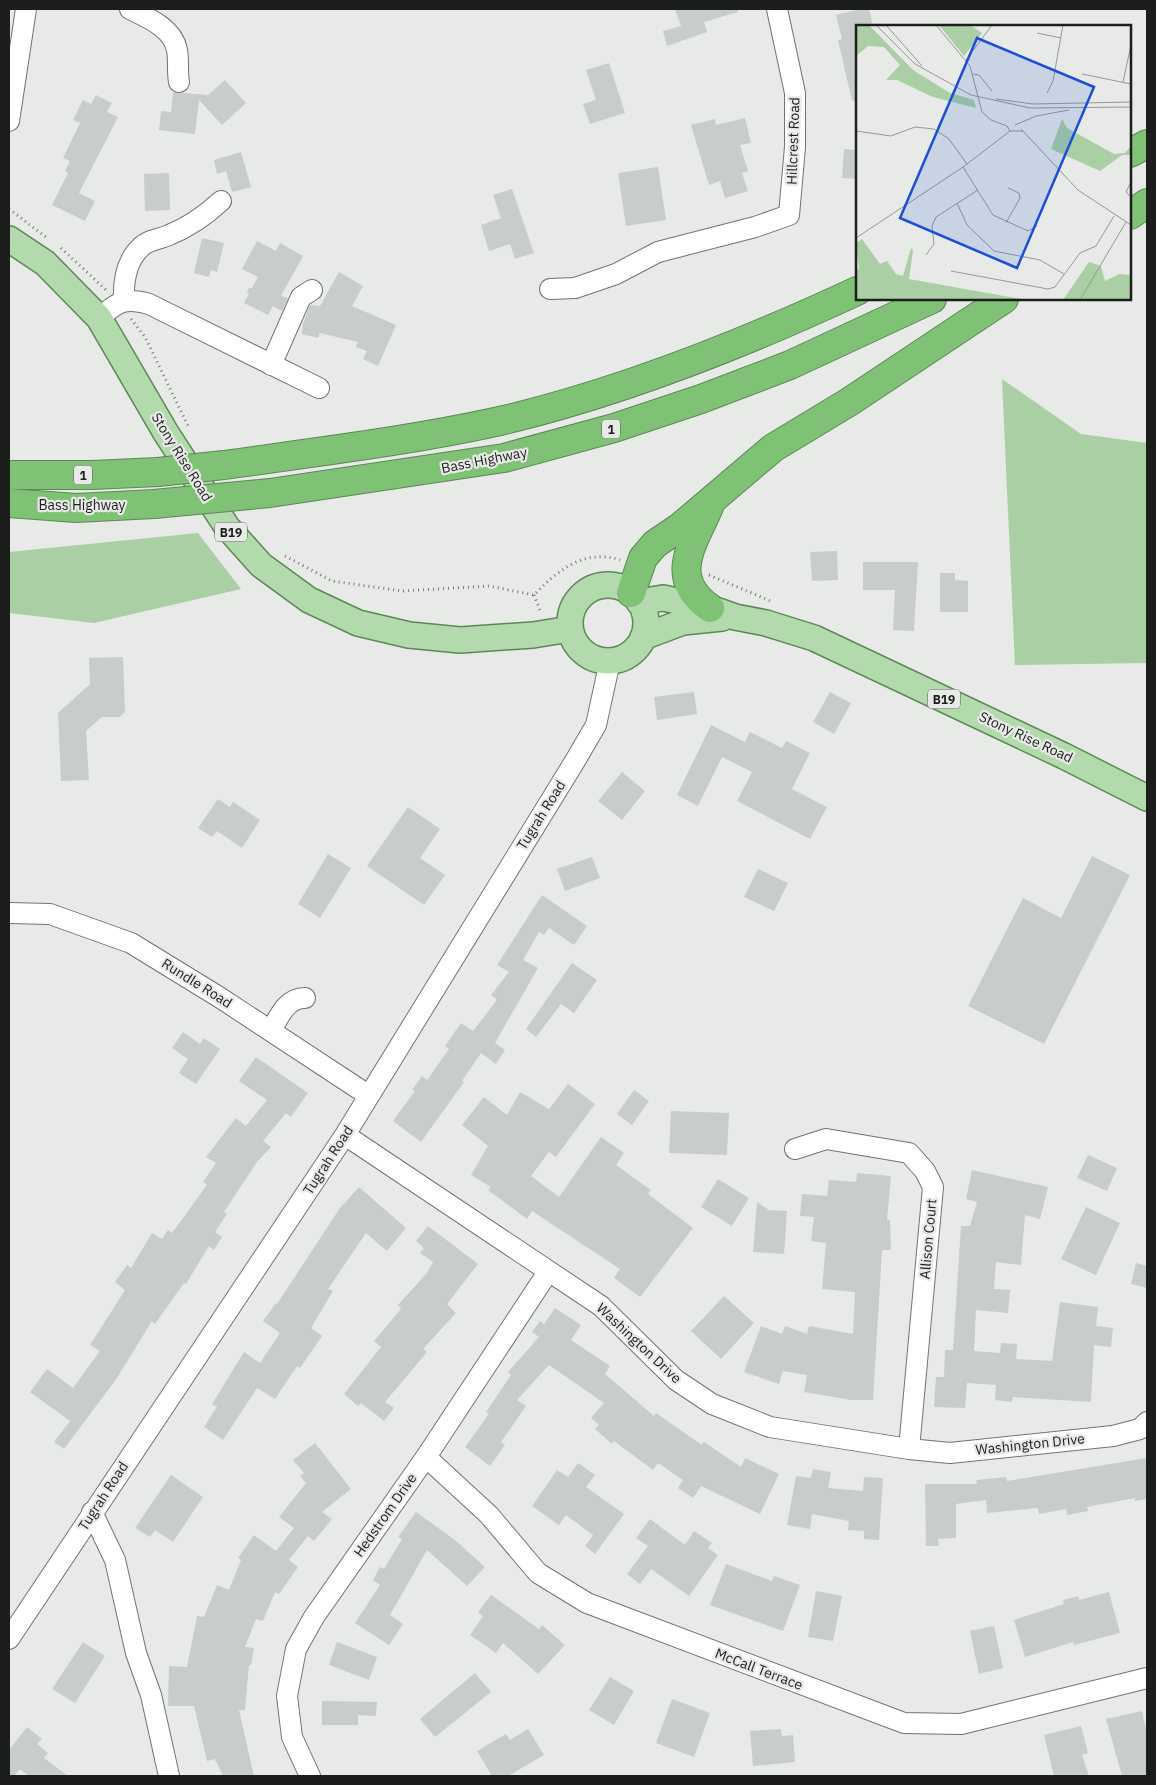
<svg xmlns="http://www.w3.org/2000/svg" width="1156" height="1785" font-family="'IBM Plex Sans',sans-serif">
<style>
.green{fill:#aacfa4}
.building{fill:#c9cdc9}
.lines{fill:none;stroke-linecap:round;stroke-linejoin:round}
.minor-casing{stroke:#717470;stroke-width:22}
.major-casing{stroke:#5c8856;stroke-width:28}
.highway-casing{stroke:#5c8856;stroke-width:30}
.path{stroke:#787a77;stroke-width:3;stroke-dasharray:1 4;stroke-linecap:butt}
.minor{stroke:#fff;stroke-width:20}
.major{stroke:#b2daac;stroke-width:25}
.highway{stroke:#7fc175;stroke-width:28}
.highway-bridge-casing{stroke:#5c8856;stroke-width:30;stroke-linecap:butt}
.highway-bridge{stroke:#7fc175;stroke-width:28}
.labels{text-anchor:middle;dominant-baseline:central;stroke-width:4.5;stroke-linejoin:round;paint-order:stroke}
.shield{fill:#e7eae6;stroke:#595b59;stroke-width:1}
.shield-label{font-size:12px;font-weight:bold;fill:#1c1e1c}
.street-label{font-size:14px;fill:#1c1e1c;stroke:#e7eae6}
.inset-road{fill:none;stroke:#969895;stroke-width:1}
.view{fill:#1d4ed8;fill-opacity:0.15;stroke:#1d4ed8;stroke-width:2.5}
.inset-edge{fill:none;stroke:#1c1e1c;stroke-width:2.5}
</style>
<rect width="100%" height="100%" fill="#e7eae6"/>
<path class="green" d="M1002 379 1081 434 1147 443V663L1015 665Z
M198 533 241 589 94 623 9 613V552Z"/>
<path class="building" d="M675 9H738V12L704 22 707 32 667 46 663 31 681 26Z
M860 9H869L873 26H857V100L852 101 838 40 842 39 836 15Z
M609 63 625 113 590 124 583 104 596 100 586 70Z
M225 80 246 103 222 125 199 100 195 134 159 130 161 111 171 112 173 92 208 95Z
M96 95 112 103 107 112 118 117 79 193 95 201 85 221 52 205 68 173 65 171 70 161 63 158 80 123 73 120 83 100 91 104Z
M745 118 751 143 740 145 748 171 742 173 748 191 725 198 720 181 709 185 691 125 715 119 716 125Z
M844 149 857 150V179L842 178Z
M241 152 251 187 232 192 226 171 217 174 214 160Z
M658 167 666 220 626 226 618 173Z
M169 173 170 210 145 211 144 174Z
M512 189 534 253 515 259 510 244 489 251 481 225 501 218 493 195Z
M202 238 224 243 217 272 211 270 209 277 194 273Z
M257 241 276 251 280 243 303 256 281 296 288 298 282 311 273 306 268 315 244 303 249 294 247 292 249 288H252L258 277 242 269Z
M339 272 363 286 352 306 396 325 378 366 363 359 367 351 356 347 358 342 320 333 318 338 302 334 303 323 310 305 320 306Z
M837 551 838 580 812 581 810 552Z
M863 562H918L914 631 893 630 895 590H863Z
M940 573H955V580L968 581V612H940Z
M123 657 125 712 119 717H102L86 731 89 780 61 781 58 713 90 684 89 658Z
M694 692 697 714 657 720 654 697Z
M830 692 851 703 834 734 813 722Z
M711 725 745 742 750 732 782 748 786 741 810 753 792 789 827 807 810 839 737 801 752 772 722 757 698 806 677 795Z
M622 772 645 791 622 820 598 801Z
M218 799 230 807 233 802 260 820 242 848 217 831 212 837 198 828Z
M408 807 440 829 420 858 445 875 424 905 367 866Z
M328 854 351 868 320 918 298 904Z
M1092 856 1130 875 1044 1044 968 1006 1023 898 1061 918Z
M592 857 600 878 565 891 557 869Z
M758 869 788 883 774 911 744 897Z
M542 895 587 926 574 945 549 928 544 935 539 932 523 960 538 968 495 1043 505 1050 496 1064 481 1053 462 1081 464 1082 421 1142 393 1121 415 1091 412 1090 422 1076 427 1080 449 1049 445 1046 461 1023 473 1031 497 1000 491 995 509 972 497 965Z
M572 963 597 980 574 1013 561 1004 536 1037 526 1029Z
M183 1032 200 1044 204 1038 220 1049 196 1084 179 1073 188 1059 172 1048Z
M256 1057 308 1093 291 1117 286 1113 263 1141 271 1147 257 1162 224 1212 227 1214 215 1232 222 1237 214 1250 209 1246 186 1284 184 1283 155 1324 152 1321 117 1378 64 1449 54 1442 70 1421 30 1392 47 1369 73 1388 100 1351 90 1345 125 1290 115 1282 127 1265 131 1268 152 1233 162 1239 168 1230 172 1233 207 1185 203 1182 216 1163 206 1157 236 1118 246 1126 267 1100 239 1081Z
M568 1084 595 1104 556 1157 549 1152 531 1176 559 1197 601 1137 624 1153 616 1165 651 1190 648 1194 693 1228 640 1297 614 1278 620 1269 532 1211 527 1219 488 1190 491 1187 471 1175 488 1146 462 1125 484 1097 507 1115 520 1092 549 1109Z
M634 1090 649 1101 632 1125 617 1114Z
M671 1111 729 1113 727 1155 669 1153Z
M1088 1155 1117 1168 1107 1191 1077 1178Z
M972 1170 1048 1187 1040 1219 1025 1215 1021 1265 996 1262 994 1289 1010 1290 1008 1313 976 1310 974 1351 1000 1353 1001 1343 1017 1344 1016 1359 1052 1361 1060 1302 1098 1307 1096 1326 1113 1328 1111 1347 1094 1345 1091 1402 1013 1397 1012 1402 995 1400 996 1385 967 1383 965 1408 934 1407 936 1377H944L945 1350H953L961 1226H970L977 1202 966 1199Z
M857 1173 891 1176 887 1220H890L891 1250H882L873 1400H851L804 1392 807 1375 783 1371 779 1384 744 1372 761 1326 782 1334 785 1326 807 1334 809 1326 853 1334 855 1292 822 1289 826 1243 811 1241 814 1217 800 1216 802 1194 827 1196 829 1180 856 1182Z
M718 1179 749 1198 732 1226 701 1207Z
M359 1187 406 1228 387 1251 366 1233 328 1289 333 1291 311 1328 322 1336 300 1368 297 1366 275 1399 257 1388 223 1440 204 1427 217 1407 212 1404 244 1352 260 1363 280 1333 263 1321 276 1303 277 1304 340 1208Z
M757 1202 769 1210 787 1211 784 1254 753 1252Z
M1086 1207 1120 1223 1096 1275 1061 1259Z
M428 1226 478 1264 447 1304 456 1313 423 1349 427 1352 385 1402 394 1408 384 1421 361 1403 358 1406 344 1394 381 1347 374 1341 401 1309 398 1305 427 1273 433 1262 420 1253 424 1248 416 1241Z
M1136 1263 1147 1266V1288L1131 1284Z
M724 1296 754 1323 721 1359 691 1331Z
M555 1308 581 1325 571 1340 610 1366 605 1374 654 1416 656 1413 702 1445 704 1442 741 1467 745 1458 779 1474 760 1514 701 1486 693 1498 678 1488 683 1480 658 1463 653 1470 614 1441 612 1444 595 1429 599 1425 591 1418 604 1403 549 1365 517 1400 526 1406 501 1442 505 1445 490 1466 465 1447 489 1414 486 1412 511 1375 508 1372 539 1337 532 1332 540 1321 544 1324Z
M315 1443 351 1489 322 1512 332 1519 314 1541 308 1536 289 1560 298 1567 279 1594 275 1592 263 1621 256 1619 245 1647 254 1648 251 1665H249L245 1710H239L254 1776H223L215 1759 207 1761 194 1706H168L169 1666 187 1667 197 1616 204 1617 217 1585 229 1590 241 1560 238 1558 254 1535 276 1551 294 1528 279 1517 306 1483 300 1476 304 1473 293 1460Z
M1147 1458V1499L1135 1501V1498L1087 1507 1088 1511 1067 1515 1066 1509 1039 1514 1038 1508 987 1513 986 1500 956 1504V1538L938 1539 939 1546H926L925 1484H977L976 1480 1006 1477 1007 1481Z
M578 1463 595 1475 586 1487 624 1514 595 1554 585 1546 593 1535 566 1515 559 1525 532 1506 557 1470 568 1477Z
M813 1469 831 1472 828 1488 863 1491 864 1477 883 1478 879 1540 864 1539V1531L848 1530 849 1521 812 1514 810 1529 787 1525 796 1476 811 1478Z
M171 1475 203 1497 173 1542 155 1530 150 1537 135 1528Z
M416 1512 455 1540 485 1567 467 1586 427 1550 390 1615 403 1624 389 1645 355 1623 380 1585 373 1580 380 1567 384 1569 402 1539 398 1537Z
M650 1519 685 1545 694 1531 712 1543 708 1548 718 1555 689 1596 651 1569 640 1584 627 1574 648 1546 636 1538Z
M726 1564 772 1581 774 1576 800 1585 783 1631 710 1605Z
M816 1591 842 1596 833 1641 808 1637Z
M1109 1592 1120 1633 1074 1645 1073 1642 1025 1657 1014 1620 1064 1604 1063 1600 1078 1596 1079 1600Z
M491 1595 539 1629 542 1625 565 1645 538 1674 503 1643 496 1653 470 1635 483 1616 478 1612Z
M994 1626 1003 1668 979 1674 970 1631Z
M83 1642 105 1656 75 1703 52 1689Z
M337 1642 377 1657 369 1680 329 1665Z
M475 1673 491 1692 435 1737 420 1719Z
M610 1677 634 1691 614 1725 589 1710Z
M672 1699 710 1713 694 1757 656 1743Z
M322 1701 377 1702 376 1716 358 1715V1725H322Z
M1142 1711 1147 1734V1776H1122L1106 1719Z
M1081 1726 1088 1753 1082 1755 1089 1776H1054L1044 1735Z
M27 1727 42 1739 37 1744 48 1753 44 1758 68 1776H29L20 1769 14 1776H9V1750Z
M528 1729 544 1755 508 1776H492L477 1751 506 1734 510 1740Z
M781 1729 782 1736 793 1735 795 1762 753 1766 750 1731Z"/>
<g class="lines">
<g class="minor-casing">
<path id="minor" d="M130 9C148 18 173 28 177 50 179 60 177 71 179 82
M9 121 26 9
M550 289 575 288 616 274 658 252 755 227 789 215 795 147V93L777 9
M124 301C123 281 126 261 141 247 147 240 161 239 169 235 189 227 206 215 221 201
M99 318C118 302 124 297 149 304L319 388
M271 365 301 297 312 290
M9 913 50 914 131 943 219 997 368 1095
M271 1031C279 1017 286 998 305 998
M345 1135 601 1306 676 1380 712 1404 770 1427 909 1449 950 1453 1113 1436 1140 1429 1147 1422
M795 1149 826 1139 909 1153 925 1171 933 1187 909 1449
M426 1457 489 1515 538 1573 587 1603 904 1723 961 1724 1147 1678
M92 1512 115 1560 136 1653 151 1695 169 1776
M9 1639 345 1135 575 761 596 725 610 661
M310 1776 292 1737 287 1696 296 1649 314 1617 426 1457 548 1272"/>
</g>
<g class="major-casing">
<path id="major" d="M9 239 45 263 99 318 166 433 227 527 261 565 309 600 358 623 409 635 460 640 533 635 570 629
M570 623a38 38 0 1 1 76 0a38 38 0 1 1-76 0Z
M639 602 663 598 710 608 735 617 766 623 814 638 1064 756 1147 798
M643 637 683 622 722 618"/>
</g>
<g class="highway-casing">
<path id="highway" d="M1130 153 1147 144
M1130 215 1147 203
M224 465C316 452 409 441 500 421 623 392 743 344 857 291
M9 475H92L158 472
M270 493 504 458 614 428 701 399 790 365 932 299
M9 503 76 508 154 504
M709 507C693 544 667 578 710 608
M631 593 643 558 655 544 680 527 773 448 849 402 1004 299"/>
</g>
<path class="path" d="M9 209 46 237
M61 248 106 290
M131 319 145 337 189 428
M285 556 332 581 402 591 489 586 534 595C557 571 584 548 620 560
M709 575 773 602
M534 595 541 613"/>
<use href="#minor" class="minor"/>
<use href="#major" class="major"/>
<use href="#highway" class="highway"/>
<g class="highway-bridge-casing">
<path id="highway-bridge" d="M158 472 224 465
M154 504 270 493"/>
</g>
<use href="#highway-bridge" class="highway-bridge"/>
</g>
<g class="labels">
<g class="shield">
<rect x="602" y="419.5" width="18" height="19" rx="4"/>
<rect x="74" y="465.5" width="18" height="19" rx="4"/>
<rect x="215" y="522.5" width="32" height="19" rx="4"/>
<rect x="928" y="689.5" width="32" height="19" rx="4"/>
</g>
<g class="shield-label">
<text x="611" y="429">1</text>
<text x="83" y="475">1</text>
<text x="231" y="532">B19</text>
<text x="944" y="699">B19</text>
</g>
<g class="street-label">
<text transform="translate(793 141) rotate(-88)">Hillcrest Road</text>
<text transform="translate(182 457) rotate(58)">Stony Rise Road</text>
<text transform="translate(484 460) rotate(-11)">Bass Highway</text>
<text x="82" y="505">Bass Highway</text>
<text transform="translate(1026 737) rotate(25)">Stony Rise Road</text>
<text transform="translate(541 815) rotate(-58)">Tugrah Road</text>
<text transform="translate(197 983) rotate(32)">Rundle Road</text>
<text transform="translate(328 1160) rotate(-57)">Tugrah Road</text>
<text transform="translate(928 1239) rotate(-85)">Allison Court</text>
<text transform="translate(639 1343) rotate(43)">Washington Drive</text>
<text transform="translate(1030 1444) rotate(-6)">Washington Drive</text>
<text transform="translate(103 1496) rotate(-57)">Tugrah Road</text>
<text transform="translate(385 1515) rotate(-55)">Hedstrom Drive</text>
<text transform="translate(759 1669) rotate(21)">McCall Terrace</text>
</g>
</g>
<g transform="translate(856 25)">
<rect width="275" height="275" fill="#e7eae6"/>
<path d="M0 0H13L57 45 94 68 118 75 120 83 77 72 41 55H30L44 40 28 22 12 21 0 31ZM83 0H114L126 8 108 31ZM206 94 211 103 258 129 269 128 275 121V130H266L244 146 195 124ZM6 214 24 239 31 236 40 249 47 251 55 223 57 225 53 254 171 275H0V244H3L0 218ZM233 237 245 241 249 256 263 249 275 250V275H207Z" fill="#aacfa4"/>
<path class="inset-road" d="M20 0 59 39 115 70 174 83 275 82M30 0 66 41M80 0 114 41 126 87 135 95 151 101M181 8 205 13M110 35 136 0M117 49 123 50 136 66M226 49 275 59M267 57 275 20M191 68 197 56 207 0M140 74 177 79 275 77M159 100 180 91 213 85M151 101 154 106H167M165 104 222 165 275 200M0 106 35 111 59 102 78 104 93 114 111 139M107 142 137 190 172 206 181 201M275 157 270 167 275 172M101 178 111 200 138 226 184 235 208 249M150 198 164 173 163 168 152 163M0 213 107 142 154 106M70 230 78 219 76 201 80 192 122 165M95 246 192 264 199 262 224 228 240 221 258 191M224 275 270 197"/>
<path class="view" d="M121 13 238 62 161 243 44 193Z"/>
<rect width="275" height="275" class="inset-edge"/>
</g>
<rect width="1156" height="1785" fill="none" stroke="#1c1e1c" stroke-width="20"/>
</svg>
